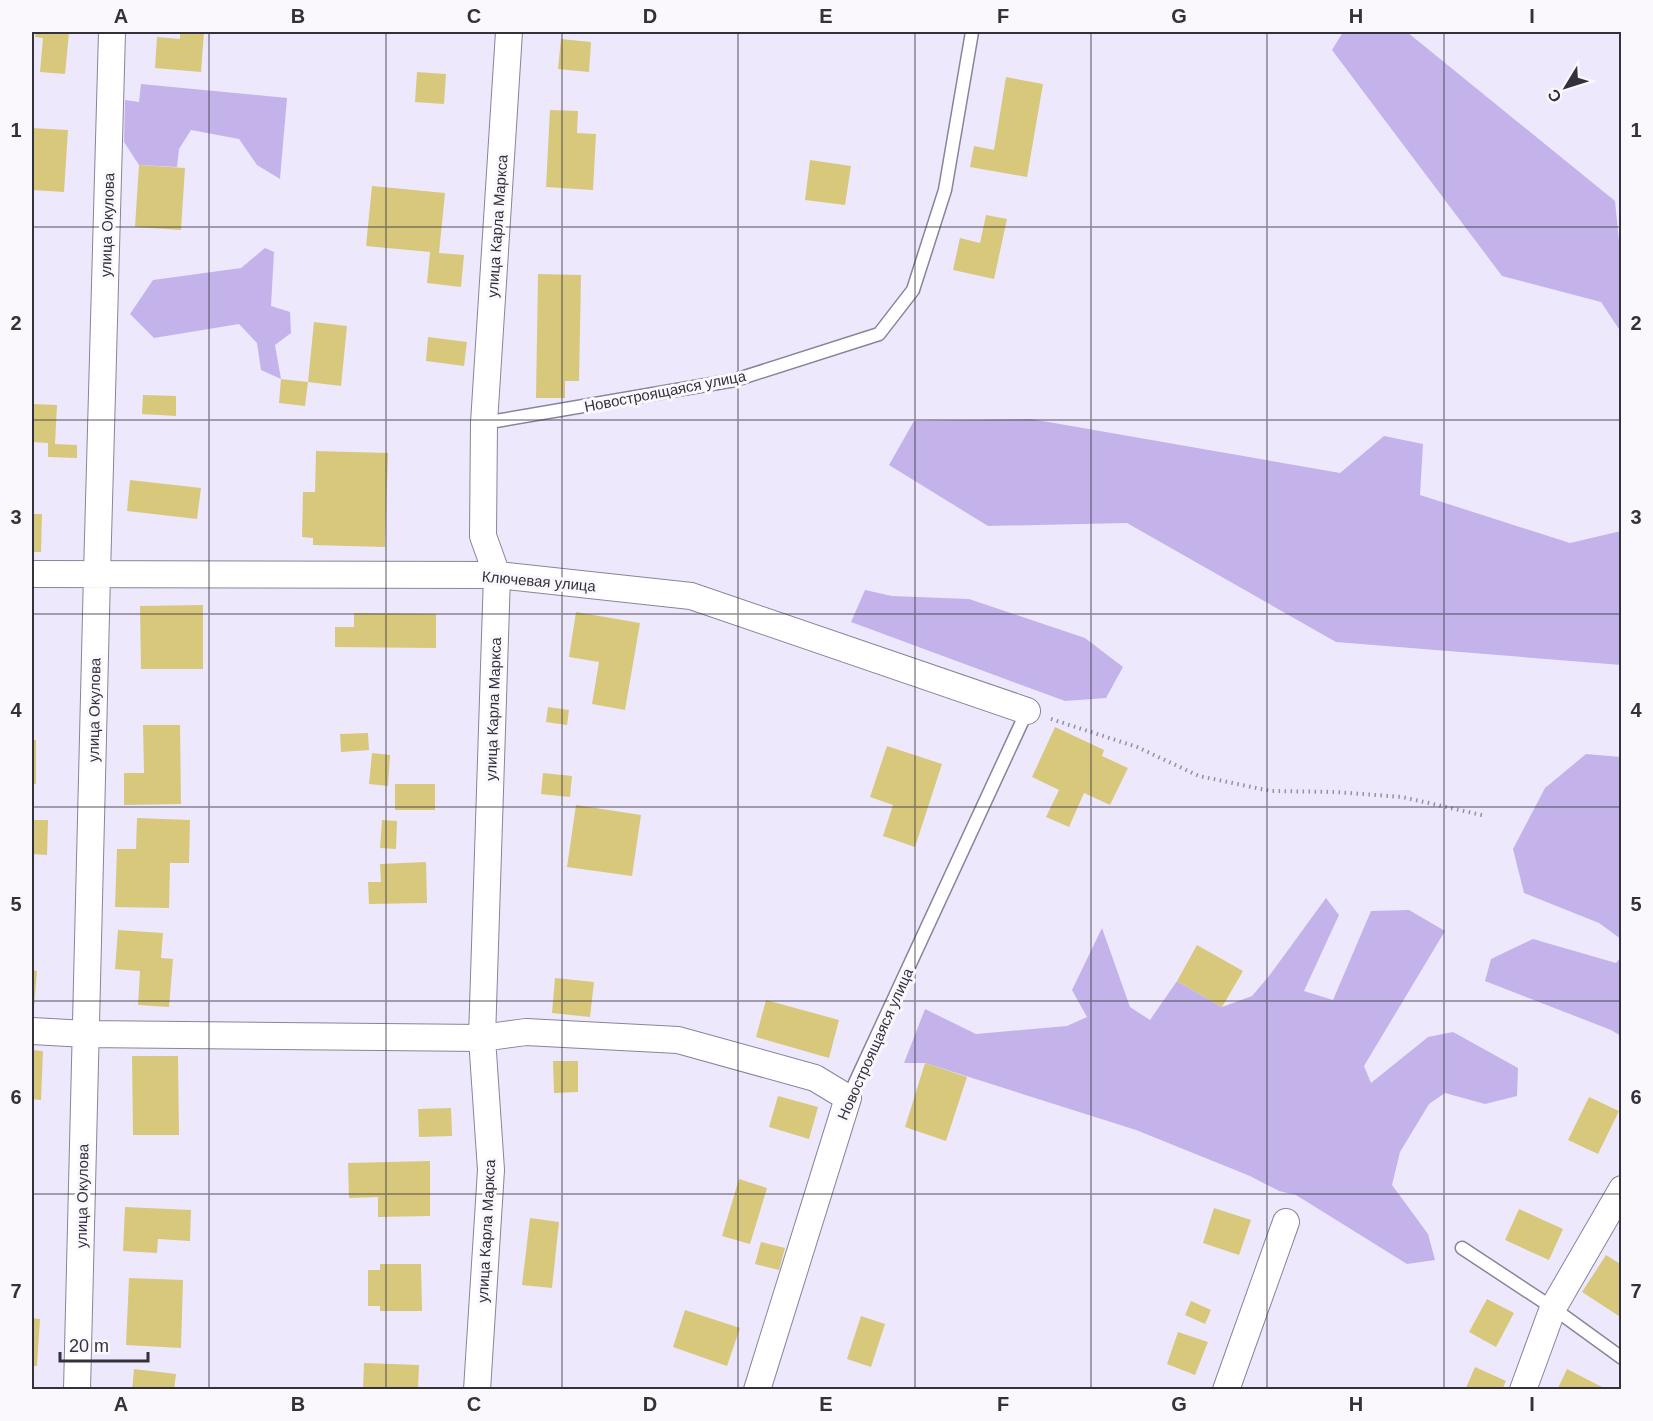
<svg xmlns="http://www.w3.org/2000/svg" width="1653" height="1421" font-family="Helvetica,sans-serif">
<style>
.green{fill:#c4b3eb}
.building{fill:#d8c87b}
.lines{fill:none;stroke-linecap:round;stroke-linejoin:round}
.lane-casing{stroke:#8a839a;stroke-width:15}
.street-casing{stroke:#8a839a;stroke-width:28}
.path{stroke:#94909f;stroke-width:4;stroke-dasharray:1.5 4.5;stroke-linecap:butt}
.lane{stroke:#fff;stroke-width:12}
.street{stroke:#fff;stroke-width:26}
.grid{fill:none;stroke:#33313a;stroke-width:1.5;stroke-opacity:0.55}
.labels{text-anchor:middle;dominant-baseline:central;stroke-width:6;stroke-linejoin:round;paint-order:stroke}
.street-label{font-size:15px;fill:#33313a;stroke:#faf8fd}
.neatline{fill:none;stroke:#33313a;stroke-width:2}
.grid-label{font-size:20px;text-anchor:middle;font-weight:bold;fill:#33313a}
</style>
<rect width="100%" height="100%" fill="#eee8fd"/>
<path class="green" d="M1343 32H1407L1615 201 1619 241 1622 244 1621 332 1601 302 1502 276 1332 50Z
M141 84 287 98 280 179 257 165 239 139 191 130 179 149 177 167 139 165 124 142 125 100 139 102Z
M265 248 274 252 271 306 290 312 291 333 275 345 281 379 261 370 257 343 239 324 154 338 130 314 153 280 241 268Z
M1031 419 1340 473 1384 436 1423 444 1420 495 1570 543 1621 531V665L1336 642 1127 523 988 526 889 465 914 421Z
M865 590 892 596 969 599 1085 638 1123 667 1106 698 1065 701 851 622Z
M1586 754 1621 757V939L1599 923 1524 893 1513 849 1545 788Z
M1326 898 1339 915 1304 991 1333 1000 1371 911 1409 910 1445 931 1364 1066 1371 1083 1428 1037 1453 1032 1518 1068 1517 1096 1485 1104 1445 1093 1429 1104 1400 1152 1392 1185 1428 1234 1435 1260 1407 1264 1296 1195 1279 1191 1250 1176 1136 1130 925 1063H904L925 1009 976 1034 1067 1026 1087 1017 1072 990 1102 928 1130 1007 1150 1020 1177 981 1222 1007 1252 996 1269 976Z
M1533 939 1616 963 1621 957V1036L1611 1030 1485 981 1491 959Z"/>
<path class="building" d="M36 32H69L65 74 40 72 43 38 35 37Z
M180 32H204L201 72 155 68 157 37 180 39Z
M561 39 591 42 589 72 558 69Z
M417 72 446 74 444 104 415 102Z
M1006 77 1043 84 1027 177 970 167 974 146 994 150Z
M550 110 578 111 577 133 596 134 593 190 546 187Z
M32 128 68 130 64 192 32 190Z
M810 160 851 166 845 205 805 200Z
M139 165 185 168 181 230 135 227Z
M372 186 445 193 439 253 464 255 461 287 427 283 430 252 366 246Z
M986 215 1007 219 994 279 953 270 960 238 980 243Z
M538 274 581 275 579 381H565V398H536Z
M314 322 347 326 341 386 308 382 305 406 279 403 281 379 308 382Z
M428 337 467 342 464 366 426 361Z
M143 395 176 396V416L142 414Z
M32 404 57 405 55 444 77 445V458L48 457V443L32 442Z
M316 451 388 453 385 547 313 545V538L302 537 303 492H315Z
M130 480 201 488 197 519 127 511Z
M32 514H42L41 552H32Z
M203 605V669H141L140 606Z
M576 612 640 623 625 710 592 704 599 662 569 657Z
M354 613 436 614V648L335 647V627H354Z
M548 707 569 710 567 725 546 722Z
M143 725H180L181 804 124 805V773H144Z
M1055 727 1104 750 1102 756 1128 768 1110 805 1084 793 1069 827 1046 817 1059 790 1032 777Z
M368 733 369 750 341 752 340 734Z
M32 740H36V784H32Z
M887 746 942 764 915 847 883 836 893 805 870 797Z
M372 753 390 755 388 786 369 784Z
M543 773 572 776 570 797 541 794Z
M395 784H435V810H395Z
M576 805 641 815 632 876 567 867Z
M137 818 190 820 189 863H170L169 908 115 907 117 849H136Z
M32 820H48L47 855 32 854Z
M382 820 397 821 396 849 380 848Z
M426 862 427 903 369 904 368 882H381L380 864Z
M118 930 163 933 161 958 173 959 169 1007 138 1005 140 971 115 969Z
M1197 945 1243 971 1222 1007 1177 981Z
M32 970 37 971 34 1007H32Z
M555 978 594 982 590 1017 552 1013Z
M766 1000 839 1020 829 1058 756 1037Z
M32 1050 43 1051 41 1100 32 1099Z
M132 1056H178L179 1135H133Z
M553 1061H578V1092L554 1093Z
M925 1063 967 1077 946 1141 905 1127Z
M778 1096 818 1107 809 1139 769 1127Z
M1589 1097 1619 1111 1598 1154 1568 1140Z
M451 1108 452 1136 419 1137 418 1109Z
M430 1161V1216L378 1217V1197L349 1198 348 1163Z
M739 1179 767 1188 750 1244 722 1236Z
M125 1207 191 1210 190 1241 158 1239 157 1253 123 1251Z
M1214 1208 1251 1220 1239 1255 1203 1243Z
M1519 1209 1563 1229 1549 1260 1505 1240Z
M530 1218 559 1222 552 1288 522 1285Z
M761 1242 785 1248 779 1270 755 1264Z
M1606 1255 1622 1265V1318L1582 1292Z
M380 1264H421L422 1311H380V1306H368V1270H380Z
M129 1278 183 1280 181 1348 126 1345Z
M1487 1299 1514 1313 1496 1347 1469 1332Z
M1191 1301 1211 1310 1205 1324 1185 1315Z
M685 1310 740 1328 727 1366 673 1347Z
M861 1316 885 1324 871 1367 847 1359Z
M32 1318 40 1319 37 1366H32Z
M1178 1332 1208 1342 1195 1375 1167 1364Z
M364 1363 419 1365 418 1390H363Z
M1475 1367 1506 1381 1502 1390H1465Z
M134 1369 176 1374 174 1390H132Z
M1567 1369 1602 1387 1601 1390H1557Z"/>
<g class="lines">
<g class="lane-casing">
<path id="lane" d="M484 423 735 380 879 334 913 290 945 190 972 32
M848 1098 1027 711
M1462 1248 1553 1308 1622 1358"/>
</g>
<g class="street-casing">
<path id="street" d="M32 574 497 575 691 596 1027 711
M32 1031 86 1034 482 1038 526 1032 678 1040 815 1078 848 1098 757 1390
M77 1390 97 574 112 32
M477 1390 491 1170 482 1038 497 575 483 536 484 423 509 32
M1226 1390 1286 1222
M1523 1390 1553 1308 1622 1189"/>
</g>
<path class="path" d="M1051 719 1137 747 1199 776 1271 791 1336 792 1402 797 1486 816"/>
<use href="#lane" class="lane"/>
<use href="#street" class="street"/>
</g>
<path class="grid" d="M209 32V1390M386 32V1390M562 32V1390M738 32V1390M915 32V1390M1091 32V1390M1267 32V1390M1444 32V1390M32 227H1622M32 420H1622M32 614H1622M32 807H1622M32 1001H1622M32 1194H1622"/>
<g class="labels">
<g class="street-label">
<text transform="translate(107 225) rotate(-88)">улица Окулова</text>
<text transform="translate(497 226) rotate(-86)">улица Карла Маркса</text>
<text transform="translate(665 391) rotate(-11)">Новостроящаяся улица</text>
<text transform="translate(539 581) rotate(5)">Ключевая улица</text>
<text transform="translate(493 709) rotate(-88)">улица Карла Маркса</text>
<text transform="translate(94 710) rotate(-89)">улица Окулова</text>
<text transform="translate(875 1044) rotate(-66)">Новостроящаяся улица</text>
<text transform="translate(82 1196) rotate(-89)">улица Окулова</text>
<text transform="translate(486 1231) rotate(-87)">улица Карла Маркса</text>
</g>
</g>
<rect width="1653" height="1421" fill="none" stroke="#faf8fd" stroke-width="66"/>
<g transform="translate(1566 87) rotate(232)" stroke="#faf8fd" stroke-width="4.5" paint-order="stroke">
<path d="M0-4.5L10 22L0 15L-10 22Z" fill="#33313a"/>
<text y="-9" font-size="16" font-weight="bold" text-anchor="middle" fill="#33313a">С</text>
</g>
<path d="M60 1352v9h88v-9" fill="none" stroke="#33313a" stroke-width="3"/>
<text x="69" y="1352" font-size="18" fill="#33313a" stroke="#faf8fd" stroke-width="4.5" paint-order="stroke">20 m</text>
<rect x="33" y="33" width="1587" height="1355" class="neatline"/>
<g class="grid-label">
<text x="121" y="23">A</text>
<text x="298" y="23">B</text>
<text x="474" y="23">C</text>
<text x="650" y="23">D</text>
<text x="826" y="23">E</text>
<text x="1003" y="23">F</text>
<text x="1179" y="23">G</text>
<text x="1356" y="23">H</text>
<text x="1532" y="23">I</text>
<text x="16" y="137">1</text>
<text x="1636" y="137">1</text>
<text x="16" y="330">2</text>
<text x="1636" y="330">2</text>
<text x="16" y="524">3</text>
<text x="1636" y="524">3</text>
<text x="16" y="717">4</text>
<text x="1636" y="717">4</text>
<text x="16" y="911">5</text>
<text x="1636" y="911">5</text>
<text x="16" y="1104">6</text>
<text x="1636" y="1104">6</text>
<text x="16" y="1298">7</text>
<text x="1636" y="1298">7</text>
<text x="121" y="1411">A</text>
<text x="298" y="1411">B</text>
<text x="474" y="1411">C</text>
<text x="650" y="1411">D</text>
<text x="826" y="1411">E</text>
<text x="1003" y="1411">F</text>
<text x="1179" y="1411">G</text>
<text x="1356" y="1411">H</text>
<text x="1532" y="1411">I</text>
</g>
</svg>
